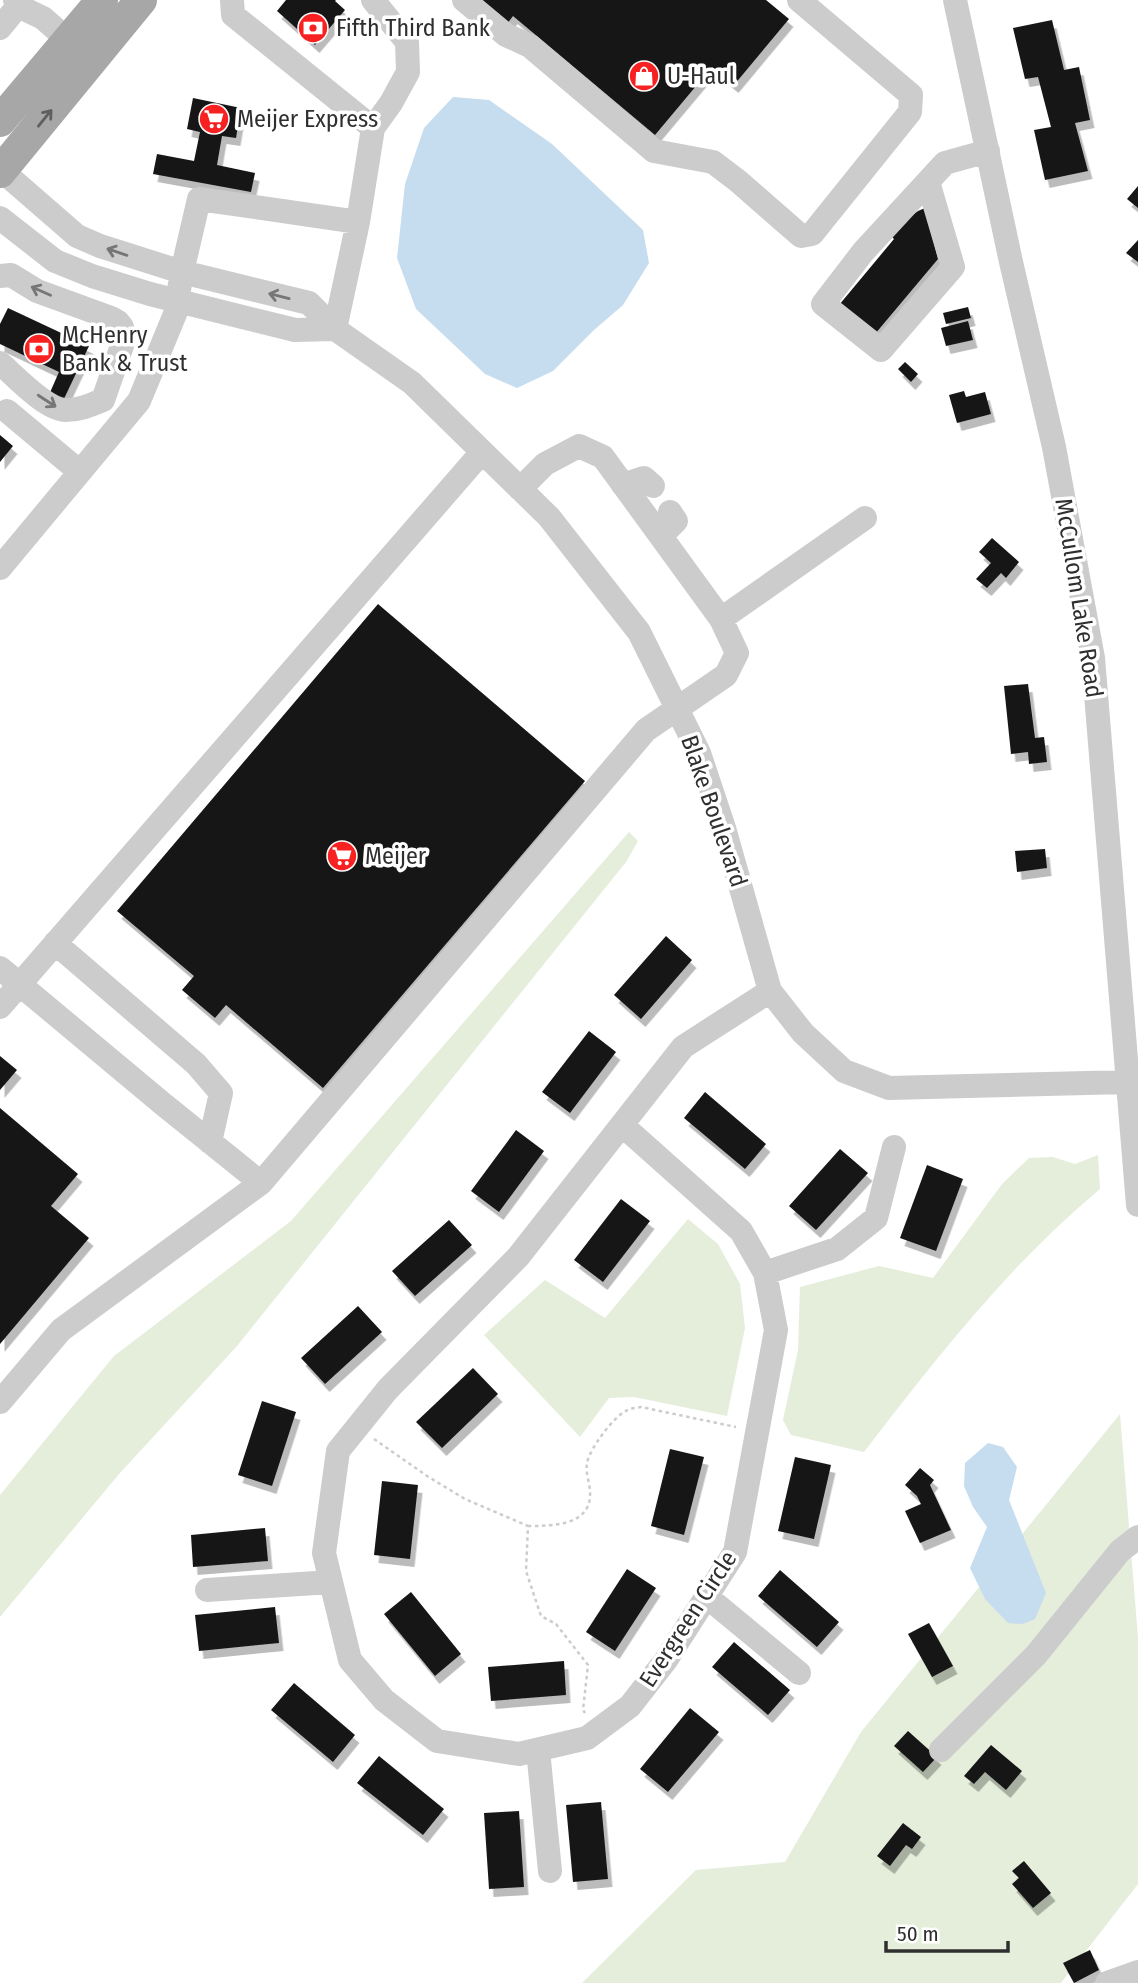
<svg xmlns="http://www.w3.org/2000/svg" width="1138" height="1983" font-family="'Fira Sans Condensed',sans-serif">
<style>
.green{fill:#e4eedb}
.water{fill:#c6dcef}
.building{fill:#161616;filter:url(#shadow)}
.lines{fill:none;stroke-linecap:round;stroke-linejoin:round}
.path{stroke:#ccc;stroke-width:2.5;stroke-dasharray:3.5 3.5;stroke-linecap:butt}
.minor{stroke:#ccc;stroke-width:24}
.major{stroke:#a7a7a7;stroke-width:32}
.oneway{stroke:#5f5f5f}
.oneway2{stroke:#767676}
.labels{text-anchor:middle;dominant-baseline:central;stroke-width:7;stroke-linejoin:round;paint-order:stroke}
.poi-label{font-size:24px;fill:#2f2f2f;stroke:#fff;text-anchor:start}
.street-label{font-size:24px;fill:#2f2f2f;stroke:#fff}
</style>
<defs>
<filter id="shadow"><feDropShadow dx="4.5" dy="8" stdDeviation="0" flood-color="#0004"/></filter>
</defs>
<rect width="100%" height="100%" fill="#fff"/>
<path class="green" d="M629 832 638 841 626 862 237 1346 119 1474 0 1617V1495L114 1356 291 1221Z
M1098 1155 1100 1189C1009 1265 936 1358 864 1452L791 1435 783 1420 798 1350 800 1287 879 1266 933 1278 1002 1184 1029 1158 1053 1157 1075 1164Z
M688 1219 718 1244 740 1284 745 1328 727 1416 634 1397 609 1398 580 1437 484 1335 545 1280 605 1318Z
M1120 1414 1138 1638V1884L1061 1983H582L696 1870 785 1862 861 1732Z"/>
<path class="water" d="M453 97 489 100 552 144 643 230 649 263 623 305 594 330 553 371 517 388 485 374 416 309 397 258 405 184 424 128Z
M988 1443 1003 1447 1017 1467 1009 1500 1046 1593 1035 1619 1023 1624 1008 1623 985 1599 970 1568 987 1527 973 1507 964 1486 965 1463Z"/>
<path class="building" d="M286 0H336L335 1 345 10 315 45 277 11Z
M479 0H766L789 19 734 85 712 67 655 135 513 16 507 24Z
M1052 20 1064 70 1079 67 1090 120 1075 123 1088 171 1045 180 1034 130 1051 127 1038 77 1025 79 1013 28Z
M193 98 241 108 236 138 222 136 217 165 255 173 251 192 153 174 157 154 194 161 200 132 187 129Z
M1138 186V208L1127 199Z
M925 208 938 259 875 334 839 305 894 239 888 233 918 211Z
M1138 240V262L1126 253Z
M968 307 971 318 946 324 943 313Z
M8 308 89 346 62 403 48 397 59 372 0 344V324Z
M968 321 973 340 946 346 941 328Z
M905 362 918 374 911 382 898 369Z
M964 391 966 397 985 392 991 414 957 423 949 395Z
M0 435 13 446 0 462Z
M992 538 1019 562 1006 578 1001 573 987 588 976 579 991 563 979 552Z
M378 604 585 781 323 1088 226 1005 215 1018 182 990 194 976 117 911Z
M1028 684 1035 738 1044 737 1047 762 1029 764 1028 752 1011 754 1004 686Z
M1045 849 1047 868 1017 872 1015 851Z
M666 936 692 960 641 1019 614 995Z
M589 1031 616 1052 570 1113 542 1092Z
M0 1056 17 1070 0 1090Z
M705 1092 766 1144 745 1169 684 1118Z
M0 1108 78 1174 51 1206 89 1238 0 1344Z
M516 1130 544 1151 499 1212 471 1191Z
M840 1149 868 1173 816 1230 789 1206Z
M927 1165 963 1179 936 1251 900 1238Z
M621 1199 650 1221 603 1282 574 1260Z
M449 1220 472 1245 415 1296 392 1271Z
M358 1306 382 1332 325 1384 301 1358Z
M473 1368 498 1394 442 1448 416 1422Z
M262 1401 296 1412 272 1486 238 1475Z
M670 1449 704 1457 684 1535 651 1526Z
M795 1457 831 1465 814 1539 778 1531Z
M920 1468 934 1480 930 1485 951 1530 920 1543 905 1511 921 1504 917 1496 905 1485Z
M382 1481 418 1485 410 1559 374 1555Z
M265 1528 268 1561 193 1567 191 1535Z
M627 1569 656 1588 615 1651 586 1632Z
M780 1570 839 1622 817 1647 758 1596Z
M411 1592 461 1654 435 1676 384 1614Z
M275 1607 279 1643 199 1651 195 1615Z
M929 1623 953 1666 932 1677 908 1634Z
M734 1642 790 1690 768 1715 712 1667Z
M564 1661 566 1695 491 1701 488 1667Z
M294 1683 355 1735 333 1762 271 1710Z
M690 1708 719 1732 668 1792 640 1769Z
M908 1731 937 1757 923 1772 894 1746Z
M991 1745 1022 1771 1006 1790 985 1772 974 1784 964 1776Z
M379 1756 444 1809 423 1835 357 1783Z
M601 1802 608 1879 573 1882 566 1805Z
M519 1811 524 1887 489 1889 484 1813Z
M903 1823 921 1837 912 1849 906 1845 890 1866 877 1856Z
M1024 1861 1051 1893 1033 1908 1012 1884 1019 1878 1012 1871Z
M1090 1950 1099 1970 1074 1983 1063 1963Z"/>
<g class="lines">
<path class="path" d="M374 1439 427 1476 465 1499 528 1526 526 1571 541 1616 556 1624 588 1665 583 1710 585 1713
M528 1526C550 1526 589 1526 590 1496 591 1485 585 1474 587 1463 589 1450 613 1417 626 1411 630 1408 636 1408 641 1407L736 1427"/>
<path class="minor" d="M15 0 18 6 43 18 68 40
M232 0 233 15 373 128
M464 0 506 35 530 46 654 151 713 162 738 181 801 236 812 234 910 112 911 95 799 0
M955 0 1011 262 1054 447 1093 658 1138 1205
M0 28 18 6
M0 169 77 236 100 246 182 272 309 303 335 329 412 383 549 517 639 632 699 753 724 828 770 991 803 1033 844 1071 889 1088 1127 1082
M928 182 953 267 881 350 823 304 863 252 945 163 988 151
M0 218 55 261 92 276 150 294 295 330 335 329
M0 276 11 275 37 291 111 318 118 322 122 327 124 340 103 400C91 405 80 410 66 410 46 410 15 376 0 363
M335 329 358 222
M7 411 80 472
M623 485 644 478 653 486
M661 536 676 521 670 512
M0 568 139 401 175 314 182 272 199 199 358 222 373 128 391 103 408 72 407 42 373 0
M721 619 865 518
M55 943 196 1064 221 1093 210 1142
M0 968 163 1104 261 1183
M0 1007 482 452
M622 1125 741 1231 765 1273 776 1330 735 1552 666 1660 630 1706 587 1738 519 1754 437 1741 384 1700 350 1660 324 1553 338 1451 388 1389 518 1257 683 1047 770 991
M765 1273 837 1249 876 1218 894 1147
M0 1402 61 1330 261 1183 646 730 726 675 737 653 721 619 603 457 579 446 545 464 520 489
M207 1590 331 1582
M706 1596 799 1673
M538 1750 550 1871
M941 1750 1036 1655 1120 1551 1138 1537
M1107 1983 1138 1972"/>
<path class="major" d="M0 121 102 0
M0 172 141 0"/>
</g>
<defs><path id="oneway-shaft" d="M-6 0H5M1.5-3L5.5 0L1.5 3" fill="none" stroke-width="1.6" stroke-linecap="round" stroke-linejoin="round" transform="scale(1.75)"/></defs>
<use class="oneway" href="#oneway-shaft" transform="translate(45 118) rotate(-51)"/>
<g class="oneway2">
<use href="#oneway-shaft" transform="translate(117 252) rotate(-161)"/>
<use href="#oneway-shaft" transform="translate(41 291) rotate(-156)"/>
<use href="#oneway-shaft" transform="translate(279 296) rotate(-166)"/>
<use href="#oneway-shaft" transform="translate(47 401) rotate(33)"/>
</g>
<defs>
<g id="bank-disc" transform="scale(1.575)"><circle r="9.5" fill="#f72122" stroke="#fff"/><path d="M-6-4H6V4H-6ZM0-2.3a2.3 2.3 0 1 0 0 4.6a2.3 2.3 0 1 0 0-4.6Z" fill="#fff"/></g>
<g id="shop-disc" transform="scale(1.575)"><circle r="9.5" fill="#f72122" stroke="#fff"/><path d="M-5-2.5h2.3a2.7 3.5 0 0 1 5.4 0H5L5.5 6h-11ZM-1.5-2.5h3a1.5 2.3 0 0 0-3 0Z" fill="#fff"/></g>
<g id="supermarket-disc" transform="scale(1.575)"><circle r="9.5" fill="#f72122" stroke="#fff"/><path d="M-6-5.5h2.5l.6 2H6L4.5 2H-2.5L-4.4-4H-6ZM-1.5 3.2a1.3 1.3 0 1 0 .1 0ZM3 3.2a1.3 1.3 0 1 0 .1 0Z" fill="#fff"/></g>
</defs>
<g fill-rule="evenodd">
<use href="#bank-disc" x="313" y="28"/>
<use href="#shop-disc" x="644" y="76"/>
<use href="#supermarket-disc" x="214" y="119"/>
<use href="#bank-disc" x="39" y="349"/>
<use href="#supermarket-disc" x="342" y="856"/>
</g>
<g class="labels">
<g class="poi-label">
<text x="336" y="28">Fifth Third Bank</text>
<text x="667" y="76">U-Haul</text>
<text x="237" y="119">Meijer Express</text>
<text x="62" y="335">McHenry<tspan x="62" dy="28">Bank &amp; Trust</tspan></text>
<text x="365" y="856">Meijer</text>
</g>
<g class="street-label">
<text transform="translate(1079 598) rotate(81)">McCullom Lake Road</text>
<text transform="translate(714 811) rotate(71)">Blake Boulevard</text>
<text transform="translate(688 1619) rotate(-57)">Evergreen Circle</text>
</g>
</g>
<path d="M886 1941v10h122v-10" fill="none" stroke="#2f2f2f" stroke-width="3.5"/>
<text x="897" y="1941" font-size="21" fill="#2f2f2f" stroke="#ffffff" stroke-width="5" paint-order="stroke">50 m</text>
</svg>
